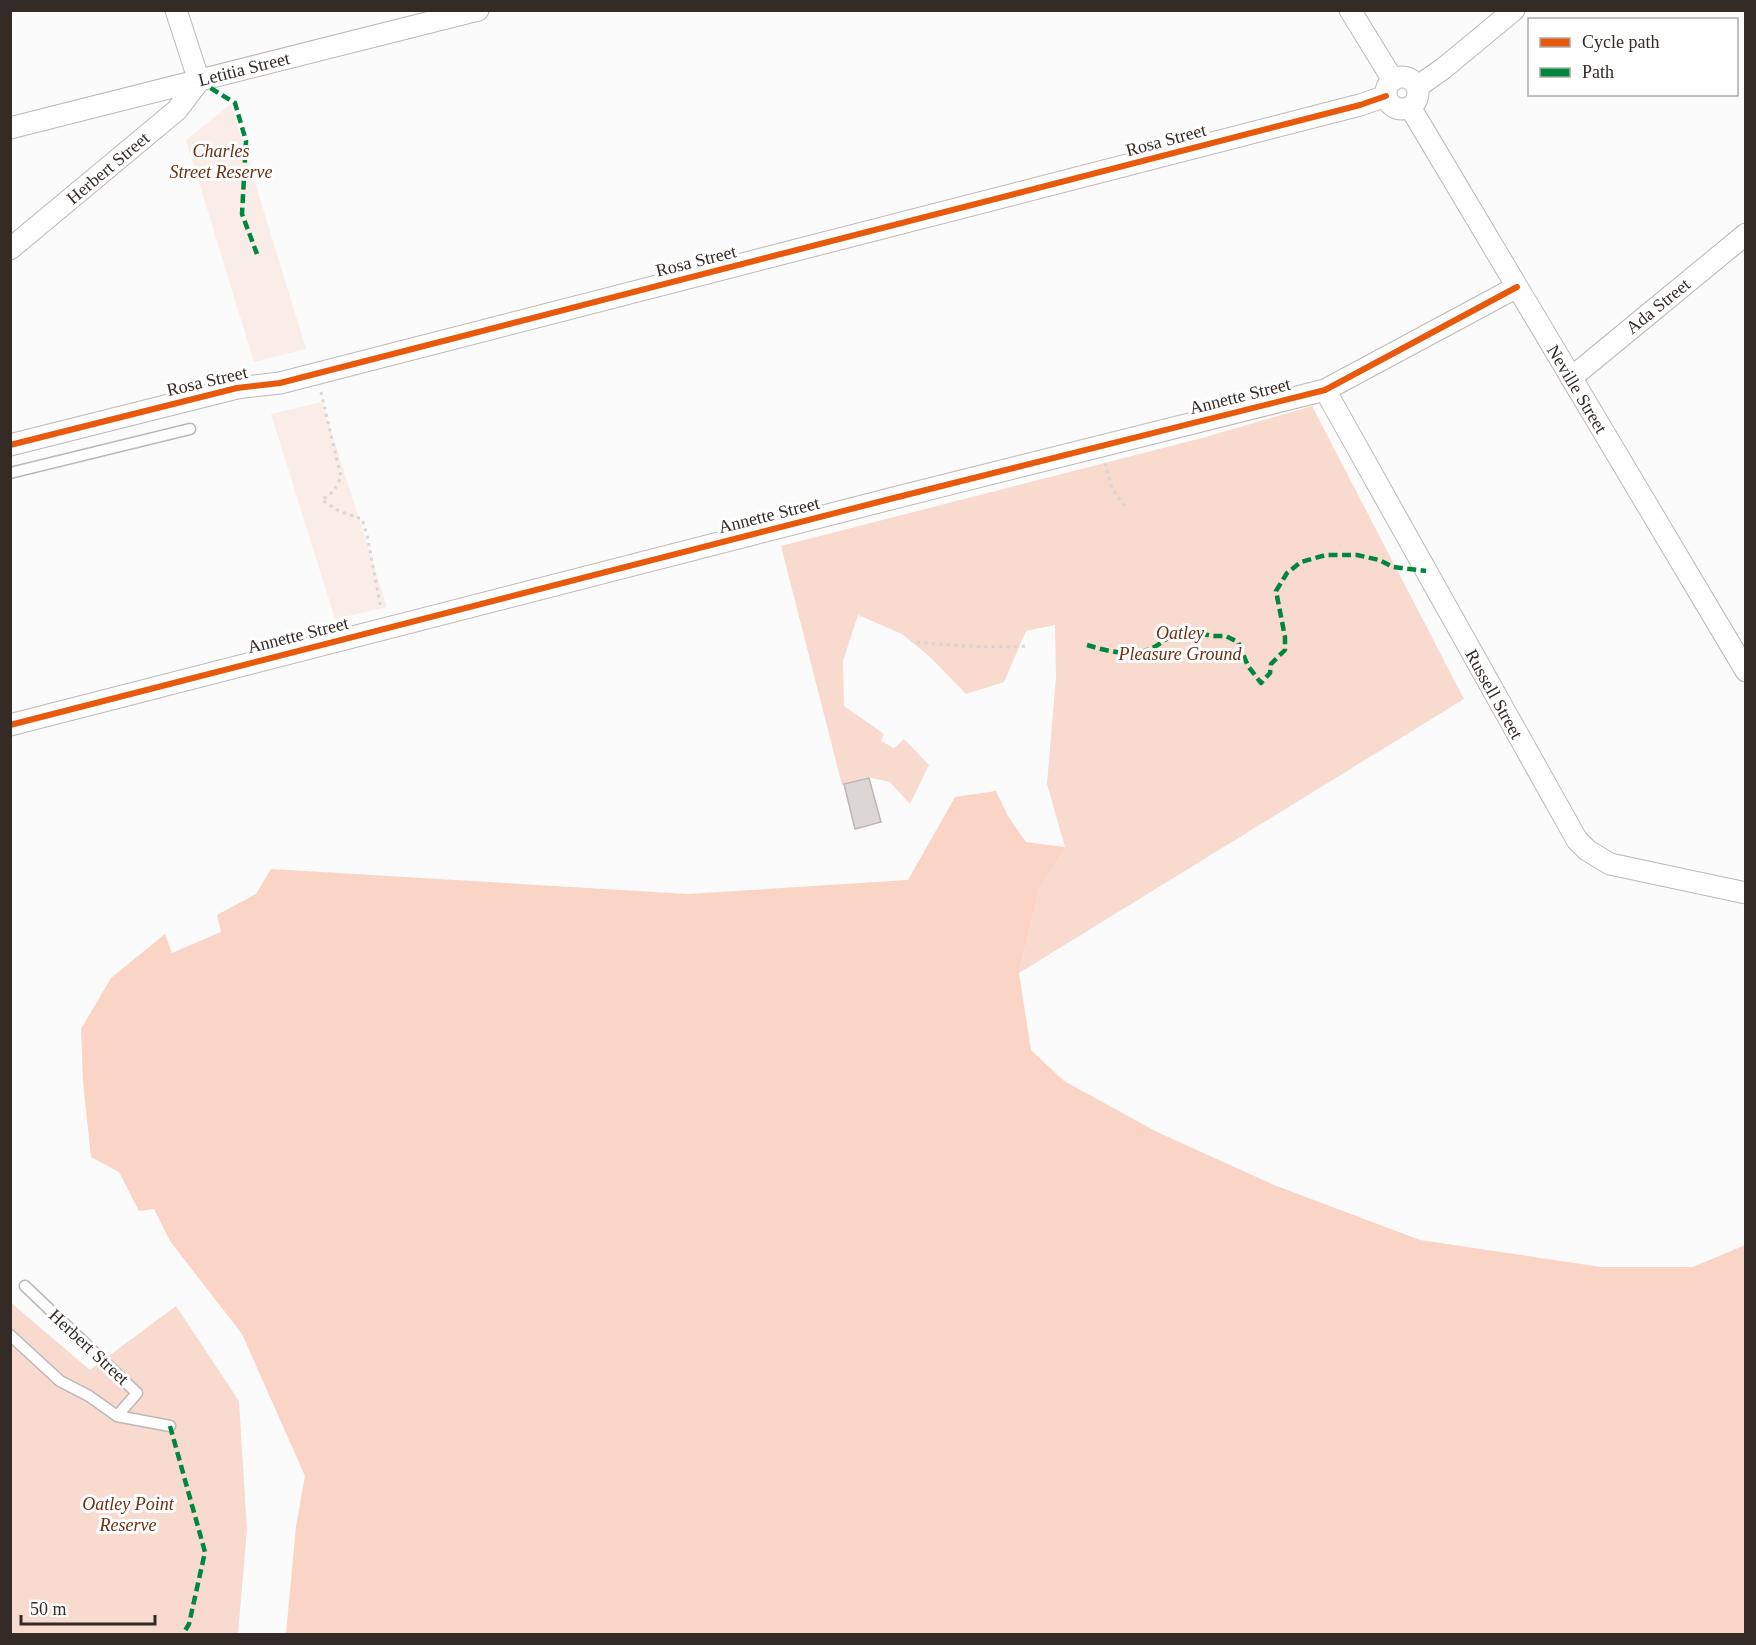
<svg xmlns="http://www.w3.org/2000/svg" width="1756" height="1645" font-family="Georgia,serif">
<style>
.green{fill:#faede8}
.forest{fill:#f8dace}
.water{fill:#fad4c5}
.building{fill:#dcd7d5;stroke:#bdb8b6;stroke-width:1.5}
.lines{fill:none;stroke-linecap:round;stroke-linejoin:round}
.service-casing{stroke:#bdb8b7;stroke-width:13}
.minor-casing{stroke:#bdb8b7;stroke-width:23}
.path{stroke:#d7d6d6;stroke-width:3;stroke-dasharray:3 4.5;stroke-linecap:butt}
.service{stroke:#fefefe;stroke-width:10}
.minor{stroke:#fefefe;stroke-width:21}
.quiet{stroke:#00873e;stroke-width:4.5;stroke-dasharray:9 4.5;stroke-linecap:butt}
.cycleway-casing{stroke:#fff;stroke-width:10}
.cycleway{stroke:#e8590c;stroke-width:6}
.labels{text-anchor:middle;dominant-baseline:central;stroke-width:6;stroke-linejoin:round;paint-order:stroke}
.street-label{font-size:18px;fill:#342a26;stroke:#fff}
.park-label{font-size:18px;font-style:italic;fill:#6e2e11;stroke:#fff}
</style>
<rect width="100%" height="100%" fill="#fbfbfb"/>
<path class="green" d="M231 104 306 349 254 362 186 140Z
M322 402 387 607 335 619 271 414Z"/>
<path class="forest" d="M1312 406 1464 699 1019 973 1039 890 1065 847 1047 784 1056 677 1055 625 1026 631 1004 682 966 694 929 656 902 634 858 615 843 661 844 706 884 734 881 741 894 748 904 739 929 765 910 804 890 782 867 777 842 785 781 546 1202 438Z
M10 1302 90 1370 176 1306 239 1401 247 1529 238 1634H11Z"/>
<path class="water" d="M996 791 1009 818 1026 842 1065 847 1039 890 1019 973 1031 1050 1064 1081 1157 1132 1274 1185 1420 1240 1601 1267H1693L1745 1245V1634H286L296 1526 305 1476 242 1334 170 1241 154 1209 139 1211 119 1172 91 1157 83 1081 81 1029 111 978 165 934 172 953 221 932 217 915 256 894 271 869 688 894 908 880 955 797Z"/>
<path class="building" d="M869 778 881 822 855 829 844 784Z"/>
<g class="lines">
<g class="service-casing">
<path id="service" d="M10 473 190 429
M10 1335 60 1381 89 1396 117 1416 137 1393 25 1286
M117 1416 170 1426"/>
</g>
<g class="minor-casing">
<path id="minor" d="M1350 10 1393 80
M1386 93a16 16 0 1 1 32 0a16 16 0 1 1-32 0Z
M1417 87 1444 68 1514 10
M1410 107 1746 671
M10 128 478 10
M10 249 177 110 199 81 176 10
M1571 378 1746 234
M1325 390 1577 840 1587 850 1610 864 1746 893
M10 445 237 388 280 383 1360 105 1386 96
M10 725 890 499 1325 390 1517 287"/>
</g>
<path class="path" d="M321 392 341 477 334 491 322 500 339 511 362 519 367 535 381 609
M1105 463 1112 489 1126 508
M917 642C954 646 991 648 1029 646"/>
<use href="#service" class="service"/>
<use href="#minor" class="minor"/>
<path class="quiet" d="M199 81 235 103 246 141 242 214 257 254
M1087 645C1106 651 1131 657 1150 649 1160 645 1170 636 1178 629L1213 636H1226L1238 642 1248 666 1261 683 1270 673 1271 664 1285 650V637L1276 591 1287 573 1301 562 1326 555H1357L1379 560 1393 567 1426 571
M170 1426 205 1552 189 1624 183 1634"/>
<g class="cycleway-casing">
<path id="cycleway" d="M10 445 237 388 280 383 1360 105 1386 96
M10 725 890 499 1325 390 1517 287"/>
</g>
<use href="#cycleway" class="cycleway"/>
</g>
<g class="labels">
<g class="street-label">
<text transform="translate(244 69) rotate(-14)">Letitia Street</text>
<text transform="translate(1166 140) rotate(-15)">Rosa Street</text>
<text transform="translate(108 168) rotate(-40)">Herbert Street</text>
<text transform="translate(696 261) rotate(-14)">Rosa Street</text>
<text transform="translate(1658 306) rotate(-39)">Ada Street</text>
<text transform="translate(207 381) rotate(-13)">Rosa Street</text>
<text transform="translate(1577 389) rotate(59)">Neville Street</text>
<text transform="translate(1240 396) rotate(-14)">Annette Street</text>
<text transform="translate(769 515) rotate(-14)">Annette Street</text>
<text transform="translate(298 635) rotate(-14)">Annette Street</text>
<text transform="translate(1494 694) rotate(61)">Russell Street</text>
<text transform="translate(89 1347) rotate(43)">Herbert Street</text>
</g>
<g class="park-label">
<text x="221" y="151">Charles<tspan x="221" dy="21">Street Reserve</tspan></text>
<text x="1180" y="633">Oatley<tspan x="1180" dy="21">Pleasure Ground</tspan></text>
<text x="128" y="1504">Oatley Point<tspan x="128" dy="21">Reserve</tspan></text>
</g>
</g>
<rect width="1756" height="1645" fill="none" stroke="#342a26" stroke-width="24"/>
<rect x="1528" y="18" width="210" height="78" fill="#ffffff" stroke="#aeaaa8" stroke-width="1.5"/>
<rect x="1540" y="38" width="30" height="9" fill="#e8590c" stroke="#aeaaa8" stroke-width="1.5"/>
<text x="1582" y="48" font-size="18" fill="#342a26">Cycle path</text>
<rect x="1540" y="68" width="30" height="9" fill="#00873e" stroke="#aeaaa8" stroke-width="1.5"/>
<text x="1582" y="78" font-size="18" fill="#342a26">Path</text>
<path d="M21 1615v9h134v-9" fill="none" stroke="#342a26" stroke-width="3"/>
<text x="30" y="1615" font-size="18" fill="#342a26" stroke="#ffffff" stroke-width="4.5" paint-order="stroke">50 m</text>
</svg>
